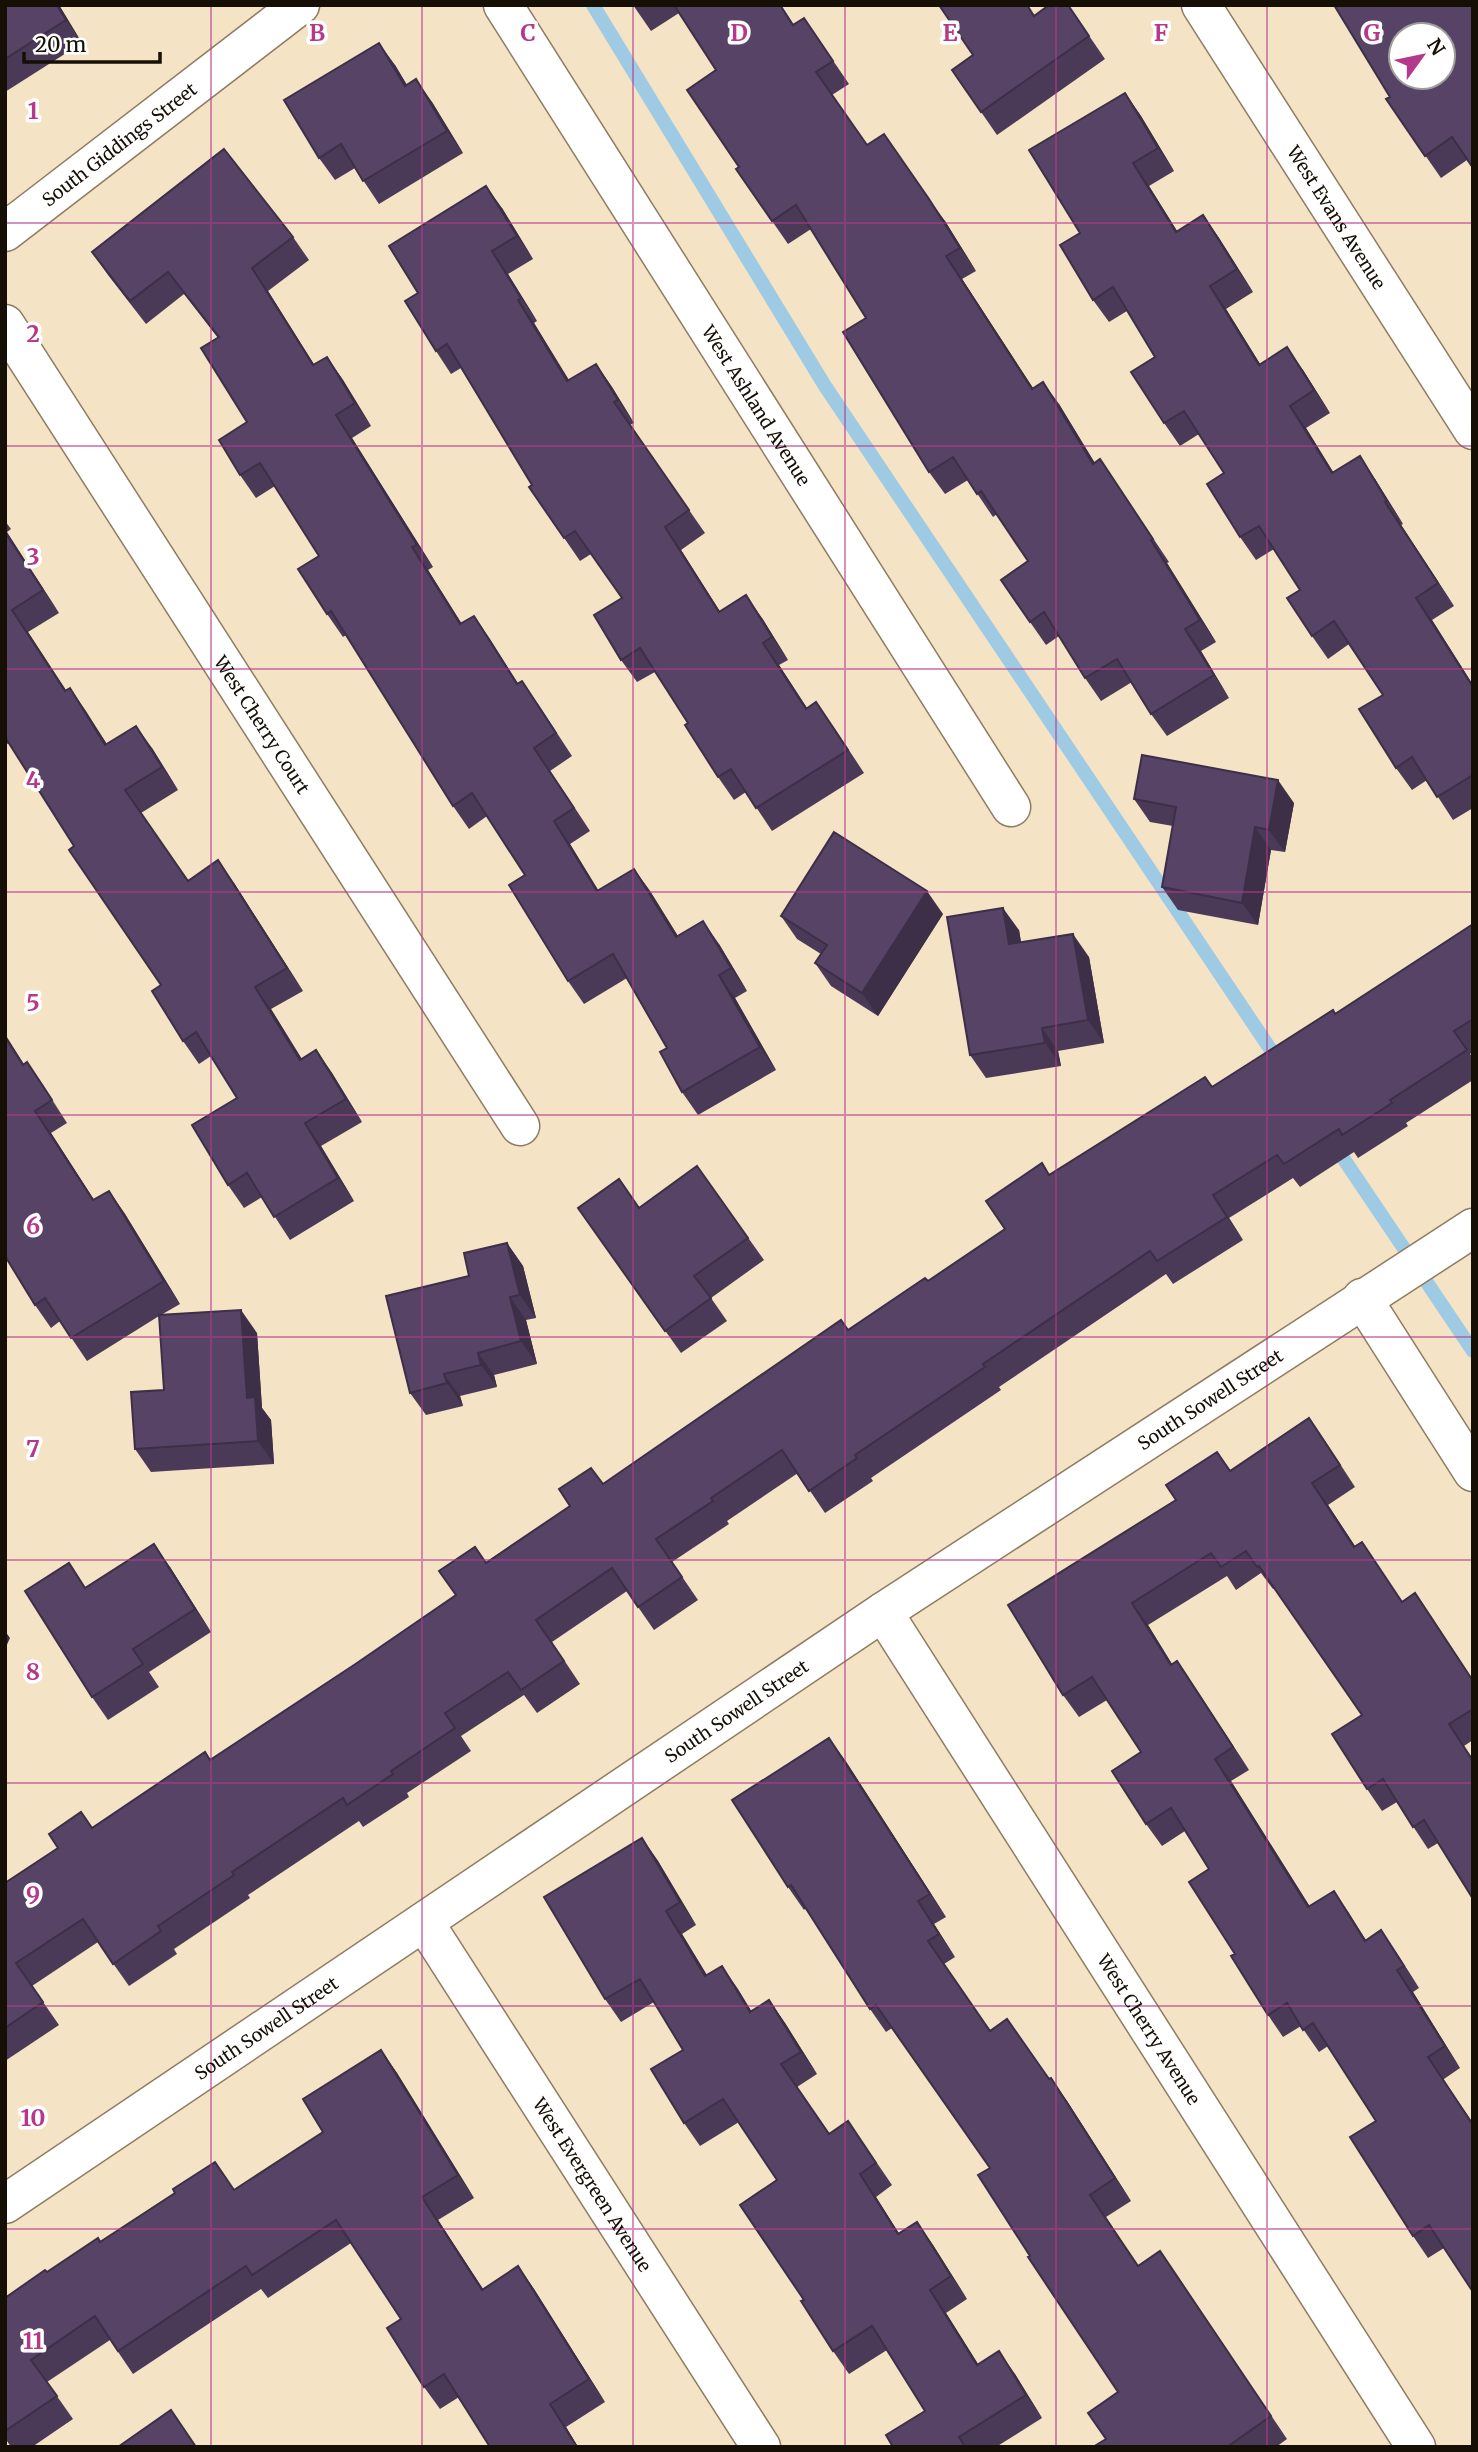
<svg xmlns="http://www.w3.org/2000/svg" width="1478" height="2452" font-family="Merriweather,serif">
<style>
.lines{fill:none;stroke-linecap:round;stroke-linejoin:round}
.stream{stroke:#9ecae4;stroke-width:14}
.street-casing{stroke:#8d7c62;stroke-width:41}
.secondary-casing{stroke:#8d7c62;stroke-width:41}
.street{stroke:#fff;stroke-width:38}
.secondary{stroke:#fff;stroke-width:38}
.wall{fill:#4a3a57}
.shaded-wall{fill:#3c2f47}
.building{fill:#564365;stroke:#3c2f47;stroke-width:2;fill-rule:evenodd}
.grid{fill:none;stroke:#b4398b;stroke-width:2;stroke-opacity:0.55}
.labels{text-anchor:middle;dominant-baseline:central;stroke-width:7;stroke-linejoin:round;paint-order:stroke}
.street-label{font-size:18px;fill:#150f06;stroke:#fff}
.grid-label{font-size:23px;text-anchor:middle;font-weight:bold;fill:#b4398b;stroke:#fff;stroke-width:7;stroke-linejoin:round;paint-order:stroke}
</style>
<rect width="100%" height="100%" fill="#f5e3c6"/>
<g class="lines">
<path class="stream" d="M593 5 825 386 1281 1065
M1333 1143 1473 1351"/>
<g class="street-casing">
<g id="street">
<path id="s1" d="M503 5 1011 807"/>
<path id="s2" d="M1201 5 1473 430"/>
<path id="s3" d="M5 324 520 1126"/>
<path d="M1362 1298 1473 1472"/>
<path id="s4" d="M883 1612 1416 2447"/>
<path id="s5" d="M424 1922 761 2447"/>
<path id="s6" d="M5 2204 883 1612 1473 1228"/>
</g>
</g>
<g class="secondary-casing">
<g id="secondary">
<path id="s7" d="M5 232 300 5"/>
</g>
</g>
<use href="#street" class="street"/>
<use href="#secondary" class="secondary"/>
</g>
<path class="wall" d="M5 5H59L82 43 5 92Z
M633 5H781L793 24 804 18 849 84 832 95 867 145 945 221 976 271 962 279 1033 388 1059 404 1095 463 1100 459 1169 562 1167 563 1216 642 1201 651 1229 698 1167 736 1151 714 1132 682 1101 701 1085 678 1059 636 1046 645 1030 622 1028 561 997 514 993 517 968 480 945 494 929 472 866 318 811 229 788 244 736 169 739 167 716 70 679 13 651 31Z
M1068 5 1105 59 997 135 952 70 973 55 1034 16Z
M1473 5 1467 160 1441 178 1386 99 1390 97Z
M395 65 407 85 432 102 463 153 379 204 355 168 335 180 319 158Z
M1125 93 1141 116 1174 171 1149 186 1177 231 1203 215 1219 238 1253 292 1226 309 1260 364 1303 370 1330 413 1306 428 1333 472 1375 479 1403 524 1401 525 1454 606 1432 620 1473 685V808L1453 820 1427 780 1412 790 1396 768 1383 695 1349 644 1328 659 1312 636 1300 590 1274 549 1256 560 1240 537 1224 473 1199 434 1180 446 1164 423 1155 357 1127 311 1109 322 1093 300 1080 233Z
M502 208 533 259 508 274 537 321 534 323 569 380 596 364 612 387 634 423 630 425 705 533 681 550 720 612 762 618 788 660 779 665 807 708 832 725 864 773 772 831 746 792 734 800 718 777 688 723 655 672 637 682 621 660 622 598 591 554 580 561 529 487 532 485 461 368 451 374 436 351 418 293Z
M293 237 309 260 268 291 314 365 327 357 343 380 371 426 352 438 433 567 428 570 462 624 474 616 518 684 538 704 572 756 550 771 590 831 570 844 598 891 634 869 650 891 678 936 719 944 747 991 735 998 776 1070 698 1115 682 1092 667 1048 627 978 584 1004 568 981 525 875 487 816 469 829 453 806 346 635 343 637 327 614 319 556 275 486 256 498 240 475 247 422 218 338 184 294 146 324 108 275 92 252Z
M5 521 11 529 7 532 59 613 28 632 66 690 70 688 107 744 152 748 178 790 141 813 188 881 234 883 303 991 271 1009 302 1059 316 1050 332 1073 362 1122 321 1146 354 1201 290 1240 262 1197 244 1208 228 1185 237 1098 211 1056 199 1064 183 1041 161 985 9 743 5 745Z
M1134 799 1294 803 1285 852 1271 850 1258 925 1178 910 1162 887 1173 826 1150 822Z
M943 914 878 1016 831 986 815 963 821 954 797 939 781 916Z
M1473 924V1052L1470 1054 1473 1057V1080L1406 1123 1408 1126 1358 1158 1354 1152 1300 1187 1293 1178 1229 1218 1243 1240 1173 1284 1166 1274 999 1387 1001 1390 871 1478 873 1481 825 1513 798 1473 727 1521 729 1524 672 1562 698 1600 654 1630 627 1591 552 1642 580 1684 537 1713 524 1695 461 1736 471 1751 407 1793 409 1797 363 1827 359 1821 248 1895 250 1898 174 1949 177 1954 129 1986 98 1942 32 1986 59 2025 5 2061V1883L92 1828 210 1760 354 1665 456 1595 475 1547 486 1562 603 1484 928 1281 1005 1229 1049 1175 1212 1087 1335 1014Z
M1019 930 1021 942 1089 957 1104 1043 1058 1051 1061 1066 986 1078 970 1055Z
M27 1062 67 1123 51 1133 94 1200 109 1191 125 1214 180 1304 161 1315 257 1333 262 1408 271 1420 274 1464 151 1472 135 1449 164 1390 159 1316 87 1361 60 1321 51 1328 35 1305 24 1064Z
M697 1166 764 1260 711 1298 727 1321 681 1353 578 1208H639Z
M507 1243 523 1266 536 1318 526 1320 537 1364 494 1375 497 1387 460 1396 463 1406 426 1415 410 1393 469 1276Z
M1309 1418 1355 1487 1328 1505 1355 1546 1403 1602 1431 1616 1473 1680V1740L1464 1746 1438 1843 1428 1849 1397 1802 1382 1811 1367 1789 1362 1715 1275 1588 1273 1589 1261 1573 1236 1590 1227 1576 1148 1625 1172 1664 1192 1683 1249 1770 1231 1781 1310 1907 1334 1891 1366 1940 1396 1952 1419 1988 1413 1992 1460 2068 1444 2079V2248L1428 2258 1413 2236 1376 2121 1328 2046 1319 2052 1301 2026 1283 2037 1268 2015 1235 1954 1209 1869 1185 1831 1162 1846 1146 1824 1141 1752 1107 1700 1079 1717 1063 1695 1230 1471Z
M170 1567 211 1632 149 1672 159 1687 108 1720 92 1697 86 1587Z
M845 1760 946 1917 934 1924 955 1957 944 1964 990 2031 1049 2079 1067 2101 1131 2201 1106 2217 1138 2266 1176 2274 1287 2439 1276 2447H1093L1106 2439 1118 2392 1030 2256 990 2168 892 2028 886 2032 870 2009 806 1908 804 1910 788 1887Z
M642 1838 658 1861 696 1925 682 1934 707 1975 722 1966 751 2011 769 2000 785 2023 817 2074 797 2087 829 2133 864 2144 892 2185 876 2197 899 2234 917 2222 933 2245 967 2299 946 2313 978 2364 1015 2374 1042 2418 996 2447H893L925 2411 887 2350 849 2374 833 2351 804 2300 777 2180 739 2122 700 2146 684 2123 683 2050 654 2002 621 2022 605 1999Z
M381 2050 397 2073 474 2198 438 2220 483 2289 518 2266 534 2289 605 2402 566 2427 578 2447H490L459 2397 440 2409 424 2387 401 2319 351 2243 268 2298 261 2289 133 2374 110 2340 47 2382 73 2419 32 2447H11L5 2438V2298L47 2272 100 2242 235 2190 323 2132Z"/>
<path class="shaded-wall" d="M57 5H59L82 43 66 20Z
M379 43 395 65 421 109 405 86Z
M416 79 432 102 463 153 447 131Z
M1125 93 1141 116 1174 171 1158 148Z
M1133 163 1149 186 1192 255 1176 232Z
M486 186 502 208 533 259 517 236Z
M929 199 945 221 976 271 960 248Z
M1203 215 1219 238 1253 292 1237 269Z
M492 251 508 274 537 321 521 298Z
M946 256 962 279 1048 411 1032 389Z
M252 268 268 291 329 388 313 365Z
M1210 286 1226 309 1275 388 1259 365Z
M518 300 534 323 583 404 567 381Z
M1287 347 1303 370 1330 413 1314 390Z
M327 357 343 380 371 426 355 403Z
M596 364 612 387 634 423 618 400Z
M1043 382 1059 404 1109 487 1093 464Z
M1290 406 1306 428 1348 496 1332 473Z
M336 415 352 438 433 567 417 545Z
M1360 456 1375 479 1403 524 1387 501Z
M1385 502 1401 525 1454 606 1438 583Z
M665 527 681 550 735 635 719 612Z
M5 530 59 613 43 590 5 532Z
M1151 540 1167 563 1216 642 1200 620Z
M412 547 428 570 476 647 460 624Z
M746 595 762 618 788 660 772 637Z
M1416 598 1432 620 1473 685V687Z
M12 610 28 632 81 714 65 691Z
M474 616 490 639 533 707 517 684Z
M1185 629 1201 651 1229 698 1214 675Z
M763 643 779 665 822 731 806 709Z
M70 688 86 711 121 767 105 745Z
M816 702 832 725 864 773 848 750Z
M136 726 152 748 178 790 162 767Z
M534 748 550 771 590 831 574 808Z
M1278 780 1294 803 1285 852 1269 830Z
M554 821 570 844 613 914 597 891Z
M1255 827 1271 850 1258 925 1242 903Z
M218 860 234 883 303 991 287 968Z
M634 869 650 891 692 959 676 937Z
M927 891 943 914 878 1016 862 993Z
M1003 908 1019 930 1025 967 1009 944Z
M703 921 719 944 747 991 731 968Z
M1073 934 1089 957 1104 1043 1088 1020Z
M719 975 735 998 776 1070 760 1047Z
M255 987 271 1009 316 1083 300 1060Z
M1042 1028 1058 1051 1061 1066 1045 1043Z
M5 1034 39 1088 5 1037Z
M316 1050 332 1073 362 1122 346 1099Z
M27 1062 43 1085 67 1123 52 1100Z
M35 1111 51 1133 109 1223 93 1200Z
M305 1123 321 1146 354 1201 338 1178Z
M109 1191 125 1214 180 1304 164 1281Z
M1213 1195 1229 1218 1243 1240 1227 1217Z
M507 1243 523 1266 536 1318 520 1295Z
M510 1297 526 1320 537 1364 521 1341Z
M241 1310 257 1333 262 1408 271 1420 274 1464 258 1441 247 1398Z
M478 1353 494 1375 497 1387 481 1365Z
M444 1374 460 1396 463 1406 447 1383Z
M1309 1418 1325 1441 1355 1487 1340 1465Z
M1312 1483 1328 1505 1370 1569 1354 1547Z
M154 1544 170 1567 211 1632 195 1609Z
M1132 1603 1148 1625 1186 1687 1171 1665Z
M5 1631 10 1638 5 1649Z
M1177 1661 1192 1683 1249 1770 1233 1747Z
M1449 1724 1464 1746 1473 1759V1761Z
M829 1738 845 1760 946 1917 930 1894Z
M1215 1759 1231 1781 1324 1929 1308 1907Z
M642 1838 658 1861 696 1925 680 1902Z
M1334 1891 1349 1913 1380 1963 1365 1941Z
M918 1901 934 1924 955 1957 939 1934Z
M666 1911 682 1934 721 1999 705 1976Z
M1381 1930 1396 1952 1419 1988 1404 1966Z
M722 1966 738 1989 766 2035 750 2012Z
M1397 1970 1413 1992 1460 2068 1445 2046Z
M769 2000 785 2023 817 2074 801 2052Z
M381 2050 397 2073 474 2198 458 2175Z
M1428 2057 1473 2123V2125Z
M1051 2078 1067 2101 1131 2201 1115 2178Z
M860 2174 876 2197 914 2257 898 2234Z
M422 2197 438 2220 498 2312 482 2290Z
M917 2222 933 2245 967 2299 951 2276Z
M518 2266 534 2289 605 2402 589 2379Z
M930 2290 946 2313 993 2388 977 2365Z
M999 2351 1015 2374 1042 2418 1026 2395Z
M550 2404 566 2427 578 2447H577Z"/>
<path class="building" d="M5 5H57L66 20 5 59Z
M674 5H780L793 25 804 18 833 61 816 72 867 145 884 134 929 199 960 248 946 256 1032 389 1043 382 1093 464 1100 459 1153 539 1151 540 1200 620 1185 629 1214 675 1151 714 1117 659 1085 678 1044 612 1030 622 1001 580 1028 561 981 491 977 494 953 457 929 472 843 332 866 318 796 205 772 221 736 169 739 167 687 90 716 70Z
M939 5H1027L1034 16 1049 5H1068L1089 36 981 112 952 70 973 55Z
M1334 5H1473V168L1452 137 1425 156 1386 99 1390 97ZM1401 35H1443V77H1401Z
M379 43 405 86 416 79 447 131 363 181 341 144 319 158 284 100Z
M1125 93 1158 148 1133 163 1176 232 1203 215 1237 269 1210 286 1259 365 1287 347 1314 390 1290 406 1332 473 1360 456 1387 501 1385 502 1438 583 1416 598 1473 687V775L1437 797 1412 757 1396 768 1359 709 1383 695 1334 621 1312 636 1287 598 1300 590 1259 526 1240 537 1207 484 1224 473 1184 411 1164 423 1131 372 1155 357 1113 287 1093 300 1060 245 1080 233 1029 150Z
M224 149 293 237 252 268 313 365 327 357 355 403 336 415 417 545 412 547 460 624 474 616 517 684 522 681 556 733 534 748 574 808 554 821 597 891 634 869 676 937 703 921 731 968 719 975 760 1047 682 1092 660 1052 667 1048 613 954 568 981 509 885 525 875 472 793 453 806 331 611 327 614 298 569 319 556 260 463 240 475 219 440 247 422 201 348 219 337 168 272 130 301 92 252Z
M486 186 517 236 492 251 521 298 518 300 567 381 596 364 618 400 614 402 689 510 665 527 719 612 746 595 772 637 763 643 806 709 816 702 848 750 756 808 731 769 718 777 685 725 688 723 640 648 621 660 594 615 622 598 575 531 564 538 529 487 532 485 447 344 436 351 405 301 418 293 389 246Z
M5 532 43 590 12 610 65 691 70 688 105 745 136 726 162 767 125 790 188 881 218 860 287 968 255 987 300 1060 316 1050 346 1099 305 1123 338 1178 274 1217 247 1173 228 1185 192 1125 237 1098 196 1032 183 1041 152 991 161 985 69 850 74 846 5 737Z
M1142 755 1278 780 1269 830 1255 827 1242 903 1162 887 1176 807 1134 799Z
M834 832 927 891 862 993 815 963 827 945 781 916Z
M1003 908 1009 944 1073 934 1088 1020 1042 1028 1045 1043 970 1055 947 917Z
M1473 924V1019L1454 1031 1467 1050 1390 1100 1392 1103 1342 1135 1339 1129 1284 1164 1277 1155 1213 1195 1227 1217 1157 1261 1150 1251 983 1364 985 1367 855 1455 857 1458 809 1491 782 1450 711 1498 713 1501 656 1539 682 1577 638 1607 612 1568 536 1620 564 1661 521 1690 508 1672 445 1713 455 1728 391 1771 393 1774 347 1805 343 1798 232 1872 234 1875 158 1926 161 1931 113 1964 83 1919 16 1963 43 2002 5 2028V1883L58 1848 49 1834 81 1812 92 1828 205 1752 210 1760 354 1665 456 1595 439 1571 475 1547 486 1563 570 1506 559 1489 591 1468 603 1484 841 1320 848 1330 925 1278 928 1281 1005 1229 986 1201 1042 1163 1049 1175 1205 1077 1212 1087 1333 1010 1335 1014Z
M5 1037 23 1065 27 1062 52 1100 35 1111 93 1200 109 1191 164 1281 71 1338 45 1298 35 1305 5 1256Z
M697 1166 748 1238 694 1276 711 1298 665 1331 578 1208 619 1179 639 1208Z
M507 1243 520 1295 510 1297 521 1341 478 1353 481 1365 444 1374 447 1383 410 1393 386 1296 469 1276 464 1253Z
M241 1310 247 1398 255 1397 258 1441 135 1449 131 1392 164 1390 159 1315Z
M1309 1418 1340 1465 1312 1483 1354 1547 1362 1542 1402 1602 1415 1593 1473 1681V1709L1449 1724 1473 1761V1899L1424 1820 1413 1827 1383 1779 1367 1789 1332 1734 1362 1715 1259 1566 1257 1567 1246 1551 1221 1567 1211 1553 1132 1603 1171 1665 1177 1661 1233 1747 1215 1759 1308 1907 1334 1891 1365 1941 1381 1930 1404 1966 1397 1970 1445 2046 1428 2057 1473 2125V2292L1429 2225 1413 2236 1350 2137 1376 2121 1313 2023 1303 2030 1287 2003 1268 2015 1231 1956 1235 1954 1189 1882 1209 1869 1171 1808 1146 1824 1112 1771 1141 1752 1092 1677 1063 1695 1008 1605 1176 1500 1166 1485 1217 1452 1230 1471Z
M154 1544 195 1609 133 1649 143 1664 92 1697 25 1591 69 1563 85 1588Z
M829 1738 930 1894 918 1901 939 1934 928 1941 990 2031 1007 2019 1049 2079 1051 2078 1115 2178 1090 2195 1138 2266 1160 2251 1271 2416 1227 2447H1093L1106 2439 1088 2413 1118 2392 1028 2257 1030 2256 978 2175 990 2168 876 2005 870 2009 791 1885 788 1887 732 1800Z
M642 1838 680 1902 666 1911 705 1976 722 1966 750 2012 769 2000 801 2052 781 2064 829 2134 848 2121 876 2163 860 2174 898 2234 917 2222 951 2276 930 2290 977 2365 999 2351 1026 2395 959 2437 965 2447H893L886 2435 925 2411 872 2326 833 2351 801 2301 804 2300 740 2205 777 2180 723 2099 684 2123 651 2069 683 2050 640 1979 605 1999 544 1897Z
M381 2050 458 2175 422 2197 482 2290 518 2266 589 2379 550 2404 577 2447H490L444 2374 424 2387 387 2328 401 2319 336 2220 252 2275 246 2266 118 2351 95 2316 31 2360 57 2396 5 2431V2298L45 2270 47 2272 98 2238 100 2242 175 2193 173 2189 215 2162 234 2190 323 2132 303 2099Z
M171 2410 196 2447H118Z"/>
<path class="grid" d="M211 5V2447M422 5V2447M633 5V2447M845 5V2447M1056 5V2447M1267 5V2447M5 223H1473M5 446H1473M5 669H1473M5 892H1473M5 1115H1473M5 1337H1473M5 1560H1473M5 1783H1473M5 2006H1473M5 2229H1473"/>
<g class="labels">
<g class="street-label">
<text stroke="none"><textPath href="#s7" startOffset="144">South Giddings Street</textPath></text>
<text stroke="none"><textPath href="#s2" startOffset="252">West Evans Avenue</textPath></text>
<text stroke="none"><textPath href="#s1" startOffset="474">West Ashland Avenue</textPath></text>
<text stroke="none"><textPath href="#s3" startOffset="476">West Cherry Court</textPath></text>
<text stroke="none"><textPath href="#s6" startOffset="1449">South Sowell Street</textPath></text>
<text stroke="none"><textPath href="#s6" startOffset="882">South Sowell Street</textPath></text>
<text stroke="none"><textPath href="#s6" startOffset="315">South Sowell Street</textPath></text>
<text stroke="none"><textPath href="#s4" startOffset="495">West Cherry Avenue</textPath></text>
<text stroke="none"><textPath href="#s5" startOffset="312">West Evergreen Avenue</textPath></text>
</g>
</g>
<g class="grid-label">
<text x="317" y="41">B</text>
<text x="528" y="41">C</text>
<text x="739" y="41">D</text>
<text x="950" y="41">E</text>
<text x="1161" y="41">F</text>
<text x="1372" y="41">G</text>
<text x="33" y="119">1</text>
<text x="33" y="342">2</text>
<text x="33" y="565">3</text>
<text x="33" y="788">4</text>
<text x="33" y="1011">5</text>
<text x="33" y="1234">6</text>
<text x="33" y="1457">7</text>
<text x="33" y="1680">8</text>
<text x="33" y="1903">9</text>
<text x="33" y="2126">10</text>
<text x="33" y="2349">11</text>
</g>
<rect width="1478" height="2452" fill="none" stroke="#150f06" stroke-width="14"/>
<g transform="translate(1422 56) rotate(57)"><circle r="33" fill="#ffffff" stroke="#a19f9b" stroke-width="2"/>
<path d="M0-5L12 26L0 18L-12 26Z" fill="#b4398b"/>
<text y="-10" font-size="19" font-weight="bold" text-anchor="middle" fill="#150f06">N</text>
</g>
<path d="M24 52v10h136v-10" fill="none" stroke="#150f06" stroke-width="3.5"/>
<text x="35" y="52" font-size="21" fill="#150f06" stroke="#ffffff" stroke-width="5" paint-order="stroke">20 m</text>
</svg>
